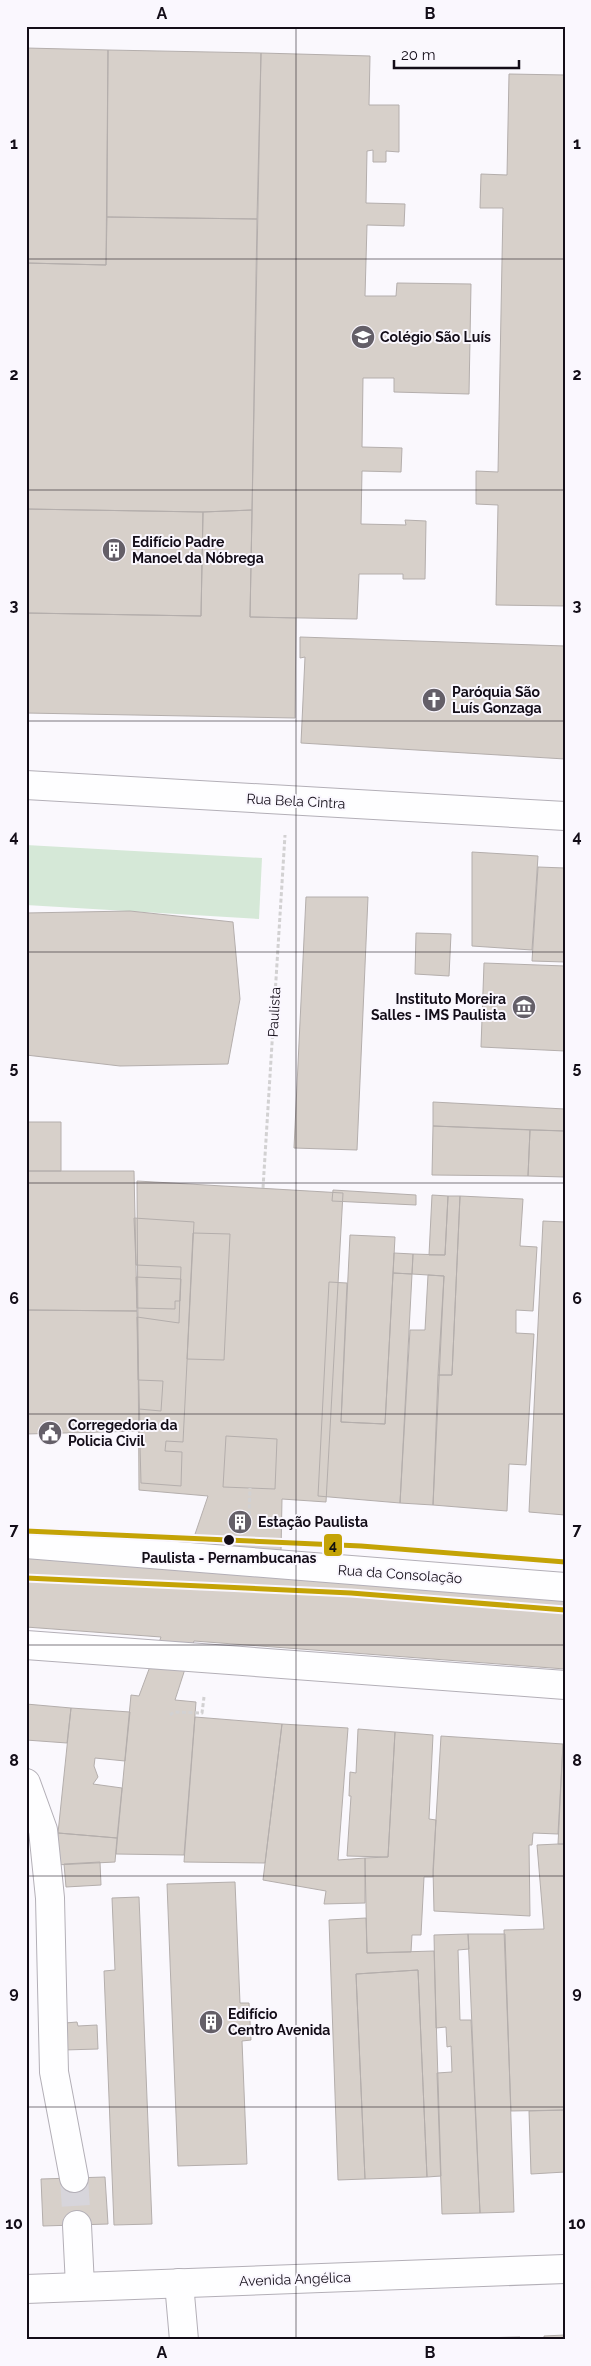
<svg xmlns="http://www.w3.org/2000/svg" width="591" height="2366" font-family="Raleway,sans-serif">
<style>
.green{fill:#d5e8d7}
.building{fill:#d7d0ca;stroke:#b4aeac}
.lines{fill:none;stroke-linecap:round;stroke-linejoin:round}
.minor-tunnel{stroke:#d7d5db;stroke-width:28;stroke-dasharray:28 14;stroke-linecap:butt}
.minor-casing{stroke:#b3afb7;stroke-width:30}
.major-casing{stroke:#b3afb7;stroke-width:30}
.path{stroke:#d2d1d2;stroke-width:3;stroke-dasharray:4 2.5;stroke-linecap:butt}
.minor{stroke:#fefeff;stroke-width:28}
.major{stroke:#fefeff;stroke-width:28}
.metro-1-casing{stroke:#faf7fe;stroke-width:9}
.metro-1{stroke:#c4a306;stroke-width:5}
.grid{fill:none;stroke:#130d18;stroke-width:1;stroke-opacity:0.55}
.stop-dot{fill:#130d18;stroke:#faf7fe;stroke-width:2}
.labels{text-anchor:middle;dominant-baseline:central;stroke-width:4;stroke-linejoin:round;paint-order:stroke}
.poi-label{font-size:14px;font-weight:bold;fill:#130d18;stroke:#faf7fe;text-anchor:start}
.street-label{font-size:14px;fill:#130d18;stroke:#faf7fe}
.stop-label{font-size:14px;font-weight:bold;fill:#130d18;stroke:#faf7fe}
.line-badge{stroke:#faf7fe;stroke-width:2}
.pale-badge-label{font-size:14px;text-anchor:middle;font-weight:bold;fill:#111}
.neatline{fill:none;stroke:#130d18;stroke-width:2}
.grid-label{font-size:16px;text-anchor:middle;font-weight:bold;fill:#130d18}
</style>
<rect width="100%" height="100%" fill="#faf8fd"/>
<path class="green" d="M26 845 262 858 259 919 26 905Z"/>
<path class="building" d="M26 48 108 50 106 265 26 263Z
M108 50 261 53 257 219 107 217Z
M261 53 370 56 369 105H399V152L386 151V162H373V150L367 151 366 203 405 204 404 226 367 225 365 296H396L397 283 471 284 469 394 394 392V378H363L362 447 402 448 401 472 362 471 361 524 406 525 405 520 426 521 425 579H403V574H359L357 619 250 617Z
M509 74 565 75V606L496 605 498 505 476 504V471L498 472 503 208H480L481 174 507 175Z
M107 217 257 219 252 510 203 512 26 509V263L106 265Z
M26 509 203 512 201 616 26 613Z
M252 510 250 617 296 618 295 718 26 713V613L201 616 203 512Z
M300 637 565 646V759L301 743 305 657 300 658Z
M472 852 538 856 532 950 472 946Z
M538 867 565 868V962L532 961Z
M306 897H368L357 1150 294 1148Z
M130 911 233 922 240 999 228 1064 120 1066 26 1055V913Z
M416 933 451 934 449 976 415 974Z
M484 963 565 966V1051L481 1047Z
M433 1102 565 1109V1131L433 1126Z
M26 1122H61V1171H26Z
M433 1126 530 1130 528 1176 432 1175Z
M530 1130 565 1131V1177L528 1176Z
M26 1171H134L137 1311 26 1310Z
M137 1181 343 1193 326 1502 282 1499 281 1551 565 1574V1669L194 1641 175 1700 196 1702 184 1855 116 1854 131 1695 139 1696 161 1637 26 1627V1532L191 1546 208 1496 139 1490Z
M333 1190 416 1195V1205L332 1201Z
M432 1195 448 1196 445 1255H429Z
M448 1196H460L452 1375H438L444 1276 412 1274 413 1254 445 1255Z
M460 1196 523 1199 520 1246 537 1247 533 1311 516 1310V1333L534 1334 526 1465 509 1464 507 1511 433 1505 438 1375H452Z
M134 1218 194 1222 183 1442 166 1441 165 1451 182 1452 181 1486 141 1483 139 1409 161 1411 163 1381 138 1380 137 1317 179 1323 181 1267 136 1265Z
M543 1221 565 1222V1515L529 1512Z
M193 1233 230 1234 224 1360 187 1359Z
M350 1235 395 1237 385 1424 341 1422Z
M394 1253 413 1254 412 1274 393 1273Z
M393 1273 412 1274 400 1503 318 1496 329 1282 347 1283 341 1422 385 1424Z
M428 1275 444 1276 433 1505 400 1503 410 1330H425Z
M136 1277 181 1279 180 1301H175V1309L137 1308Z
M26 1310 137 1311 140 1431 26 1434Z
M226 1436 277 1439 275 1489 223 1487Z
M26 1704 71 1708 67 1743 26 1740Z
M71 1708 130 1712 125 1761 95 1758 94 1766 98 1777 93 1784 122 1788 117 1838 58 1833Z
M195 1717 282 1724 265 1863 184 1862Z
M282 1724 348 1728 338 1860 365 1858V1903L324 1904 326 1891 263 1880Z
M358 1729 395 1732 388 1857 347 1856 351 1796H349L350 1772 356 1773Z
M395 1732 433 1735 429 1819 436 1820 433 1877H424L421 1935H412L411 1952 367 1953 365 1858 388 1857Z
M441 1736 563 1744 558 1834 533 1833 532 1845H529L530 1916 434 1911 433 1869Z
M563 1744 565 1745V1844H558Z
M58 1833 117 1838 115 1862 55 1865Z
M558 1844H565V2110L511 2111 504 1930 544 1929 537 1845Z
M100 1862 101 1885 66 1887 64 1864Z
M235 1882 240 2003H249L251 2040 242 2041 247 2164 178 2166 167 1884Z
M139 1897 152 2224 114 2225 104 1971 115 1970 112 1898Z
M366 1918 367 1953 434 1951 441 2176 427 2177 418 1970 356 1974 365 2179 338 2180 329 1920Z
M468 1934H505L514 2212 480 2213Z
M468 1934 469 1949 458 1950 460 2020H471L480 2213 442 2214 437 2073 452 2072 451 2046 447 2047 446 2027 436 2028 434 1935Z
M418 1970 427 2177 365 2179 356 1974Z
M77 2022 78 2026 97 2025 98 2049 64 2050 65 2023Z
M565 2110V2172L531 2174 529 2111Z
M105 2177 108 2224 43 2226 41 2179Z
M565 2335V2340H544V2336Z
M520 2337V2340H478V2338Z"/>
<g class="lines">
<path class="minor-tunnel" d="M74 2178 77 2225"/>
<g class="minor-casing">
<path id="minor" d="M26 785 565 816
M26 1783 43 1830 50 1898 54 2072 74 2178
M77 2225 80 2286
M179 2283 184 2340"/>
</g>
<g class="major-casing">
<path id="major" d="M26 1544 565 1587
M26 1645 565 1685
M26 2289 565 2269"/>
</g>
<path class="path" d="M263 1188 285 835
M249 1515 250 1488
M170 1715 174 1712 202 1713 204 1697"/>
<use href="#minor" class="minor"/>
<use href="#major" class="major"/>
<g class="metro-1-casing">
<path id="metro-1" d="M26 1531 361 1546 565 1562
M26 1578 351 1593 565 1610"/>
</g>
<use href="#metro-1" class="metro-1"/>
</g>
<path class="grid" d="M296 26V2340M26 259H565M26 490H565M26 721H565M26 952H565M26 1183H565M26 1414H565M26 1645H565M26 1876H565M26 2107H565"/>
<defs>
<g id="school-disc" transform="scale(1.25)"><circle r="9.5" fill="#645f68" stroke="#faf7fe"/><path d="M0-5L7-2L0 1L-7-2ZM-4 1L0 2.5L4 1V4Q0 6-4 4Z" fill="#fff"/></g>
<g id="building-disc" transform="scale(1.25)"><circle r="9.5" fill="#645f68" stroke="#faf7fe"/><path d="M-4-6H4V6H1V3H-1V6H-4ZM-2.5-4.3h1.7v1.8h-1.7ZM.8-4.3h1.7v1.8H.8ZM-2.5-1h1.7V.8h-1.7ZM.8-1h1.7V.8H.8Z" fill="#fff"/></g>
<g id="church-disc" transform="scale(1.25)"><circle r="9.5" fill="#645f68" stroke="#faf7fe"/><path d="M-1.2-6h2.4v3.5h3.3v2.4h-3.3V6h-2.4V-.1h-3.3v-2.4h3.3Z" fill="#fff"/></g>
<g id="museum-disc" transform="scale(1.25)"><circle r="9.5" fill="#645f68" stroke="#faf7fe"/><path d="M0-6L6-3V-2H-6V-3ZM-5-1h2V3h-2ZM-1-1h2V3h-2ZM3-1h2V3H3ZM-6 4H6V6H-6Z" fill="#fff"/></g>
<g id="civic-disc" transform="scale(1.25)"><circle r="9.5" fill="#645f68" stroke="#faf7fe"/><path d="M-.6-6.5H3V-4.5H.6V-3L4-1V1h2V6H-6V1h2V-1L-.6-3ZM-1.2 2.5V6h2.4V2.5Z" fill="#fff"/></g>
</defs>
<g fill-rule="evenodd">
<use href="#school-disc" x="363" y="337"/>
<use href="#building-disc" x="114" y="550"/>
<use href="#church-disc" x="434" y="700"/>
<use href="#museum-disc" x="524" y="1007"/>
<use href="#civic-disc" x="50" y="1433"/>
<use href="#building-disc" x="240" y="1522"/>
<use href="#building-disc" x="211" y="2022"/>
</g>
<circle class="stop-dot" cx="229" cy="1540" r="6"/>
<g class="labels">
<g class="poi-label">
<text x="380" y="337">Colégio São Luís</text>
<text x="132" y="542">Edifício Padre<tspan x="132" dy="16">Manoel da Nóbrega</tspan></text>
<text x="452" y="692">Paróquia São<tspan x="452" dy="16">Luís Gonzaga</tspan></text>
<text x="506" y="999" text-anchor="end">Instituto Moreira<tspan x="506" dy="16">Salles - IMS Paulista</tspan></text>
<text x="68" y="1425">Corregedoria da<tspan x="68" dy="16">Policia Civil</tspan></text>
<text x="258" y="1522">Estação Paulista</text>
<text x="228" y="2014">Edifício<tspan x="228" dy="16">Centro Avenida</tspan></text>
</g>
<g class="street-label">
<text transform="translate(296 801) rotate(3)">Rua Bela Cintra</text>
<text transform="translate(274 1012) rotate(-87)">Paulista</text>
<text transform="translate(400 1574) rotate(4)">Rua da Consolação</text>
<text transform="translate(295 2279) rotate(-2)">Avenida Angélica</text>
</g>
<g class="stop-label">
<text x="229" y="1558">Paulista - Pernambucanas</text>
</g>
</g>
<rect class="line-badge" x="323" y="1533" width="20" height="24" rx="5" fill="#c4a306"/>
<g class="pale-badge-label">
<text x="333" y="1550">4</text>
</g>
<rect width="591" height="2366" fill="none" stroke="#faf7fe" stroke-width="55"/>
<path d="M394 60v8h125v-8" fill="none" stroke="#130d18" stroke-width="2.5"/>
<text x="401" y="60" font-size="15" fill="#130d18" stroke="#faf7fe" stroke-width="4" paint-order="stroke">20 m</text>
<rect x="28" y="28" width="536" height="2310" class="neatline"/>
<g class="grid-label">
<text x="162" y="19">A</text>
<text x="430" y="19">B</text>
<text x="14" y="149">1</text>
<text x="577" y="149">1</text>
<text x="14" y="380">2</text>
<text x="577" y="380">2</text>
<text x="14" y="611">3</text>
<text x="577" y="611">3</text>
<text x="14" y="842">4</text>
<text x="577" y="842">4</text>
<text x="14" y="1073">5</text>
<text x="577" y="1073">5</text>
<text x="14" y="1304">6</text>
<text x="577" y="1304">6</text>
<text x="14" y="1535">7</text>
<text x="577" y="1535">7</text>
<text x="14" y="1766">8</text>
<text x="577" y="1766">8</text>
<text x="14" y="1998">9</text>
<text x="577" y="1998">9</text>
<text x="14" y="2229">10</text>
<text x="577" y="2229">10</text>
<text x="162" y="2358">A</text>
<text x="430" y="2358">B</text>
</g>
</svg>
